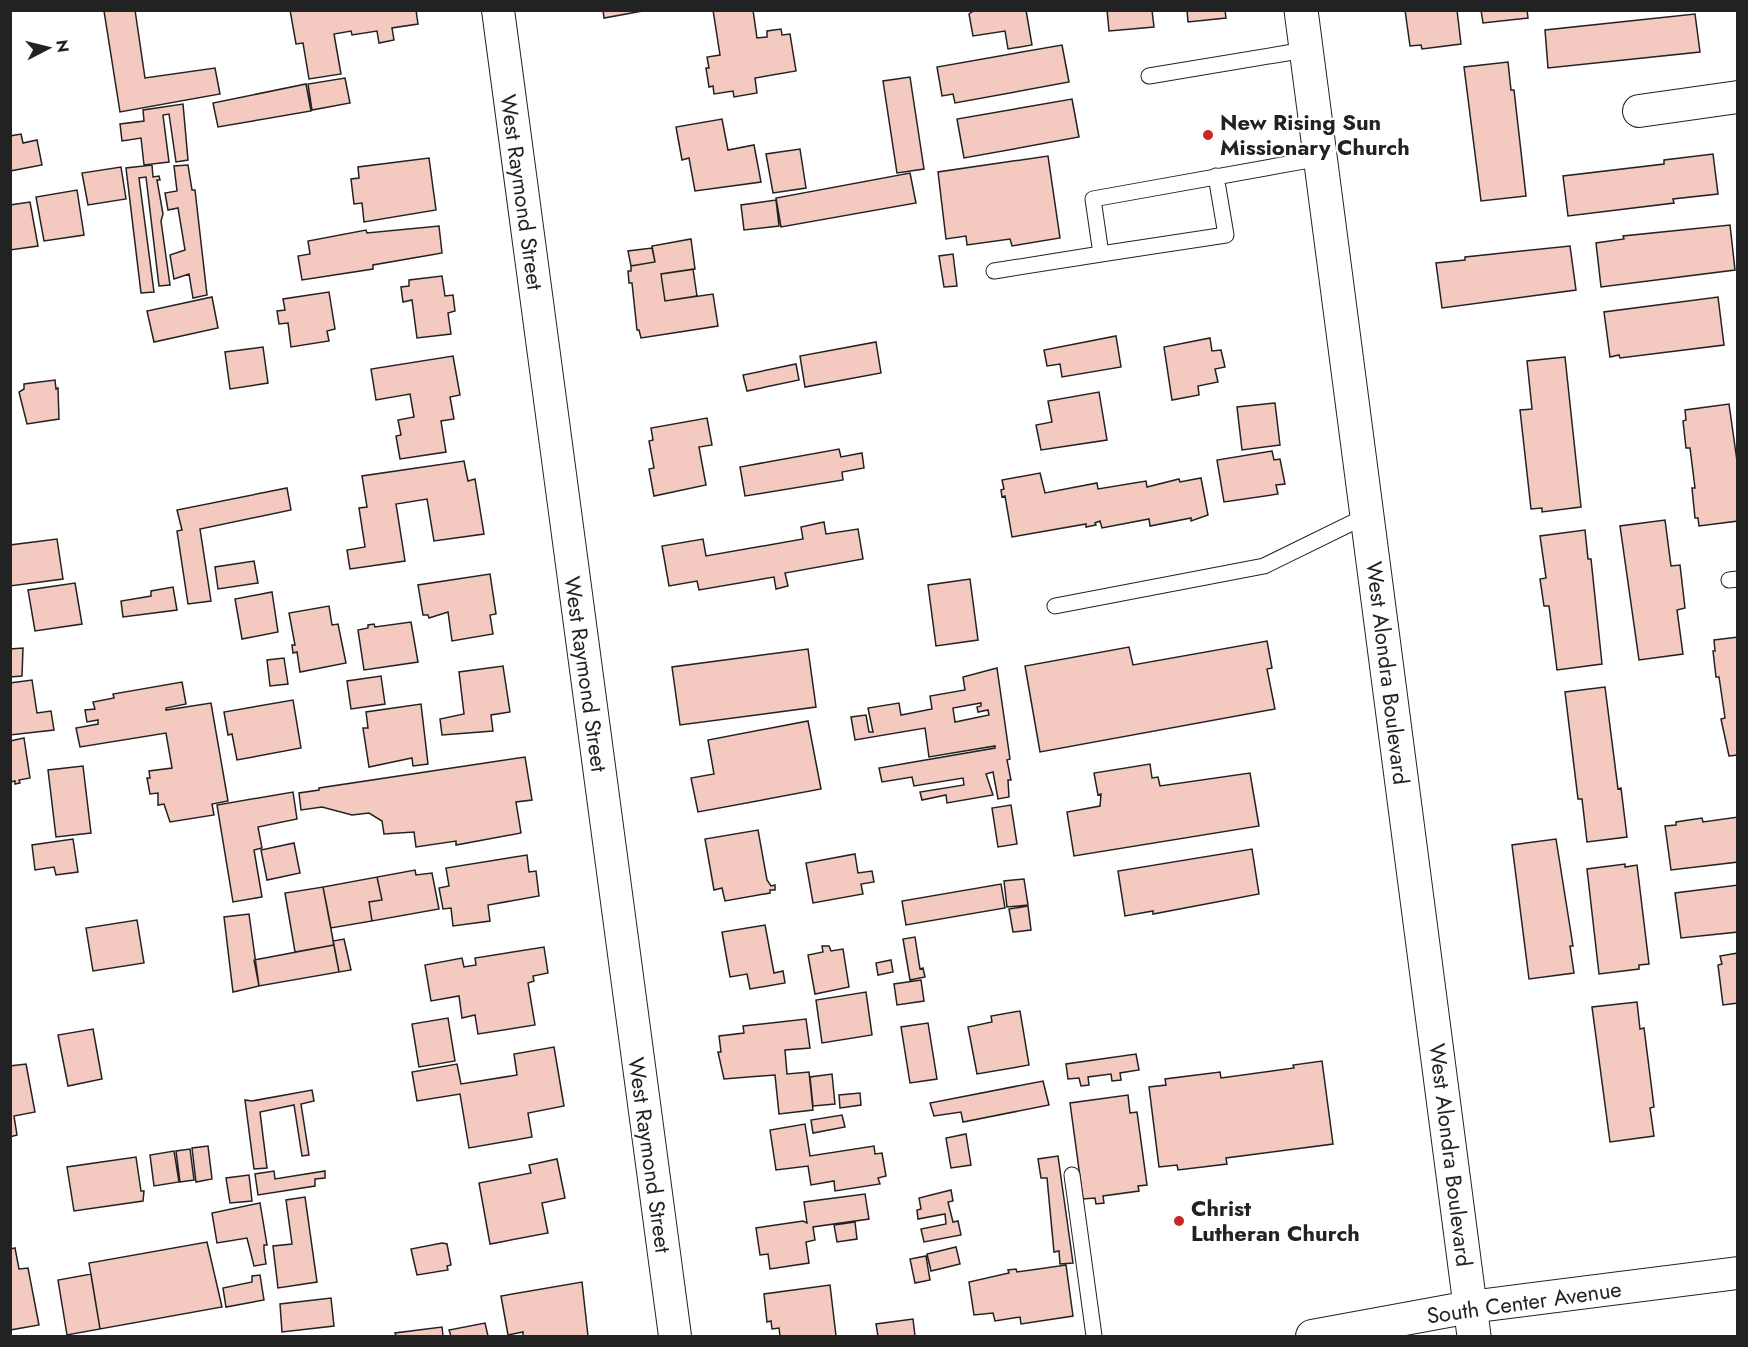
<svg xmlns="http://www.w3.org/2000/svg" width="1748" height="1347" font-family="Jost,sans-serif">
<style>
.building{fill:#f3c9c0;stroke:#222;stroke-width:1.5;fill-rule:evenodd}
.lines{fill:none;stroke-linecap:round;stroke-linejoin:round}
.lane-casing{stroke:#222;stroke-width:17}
.street-casing{stroke:#222;stroke-width:34}
.secondary-casing{stroke:#222;stroke-width:35}
.lane{stroke:#fff;stroke-width:15}
.street{stroke:#fff;stroke-width:32}
.secondary{stroke:#fff;stroke-width:33}
.poi-dot{fill:#c62828;stroke:#fff;stroke-width:2}
.labels{text-anchor:middle;dominant-baseline:central;stroke-width:4.5;stroke-linejoin:round;paint-order:stroke}
.poi-label{font-size:22px;font-weight:bold;fill:#222;stroke:#fff;text-anchor:start}
.street-label{font-size:22px;fill:#222;stroke:#fff}
</style>
<rect width="100%" height="100%" fill="#fff"/>
<path class="building" d="M135 10 145 78 215 68 220 94 120 112 104 11Z
M290 10H416L418 24 392 28 394 40 379 43 377 31 352 35 351 31 334 34 341 74 309 79 303 43 296 44Z
M603 10H648L604 18Z
M713 10H753L757 38 767 37V31L781 29 782 35 790 34 796 71 755 78 757 93 734 97 733 91 714 94 713 86 709 87 706 68H709L707 57 720 55Z
M975 10H1026L1032 45 1008 49 1005 31 973 36 969 14Z
M1107 10H1152L1154 27 1109 31Z
M1187 10H1225L1226 18 1188 22Z
M1405 10H1457L1461 44 1422 49 1421 45 1410 46Z
M1481 10H1527L1528 18 1483 23Z
M1695 14 1700 52 1548 68 1545 30Z
M1062 45 1069 82 955 103 953 94 942 96 937 67Z
M1508 62 1511 90H1514L1526 196 1481 201 1464 67Z
M910 77 924 169 897 173 883 81Z
M345 78 350 103 312 110 308 84Z
M306 84 311 111 218 127 213 103Z
M1072 99 1079 137 964 158 957 119Z
M183 104 188 160 176 162 169 114 163 115 169 162 144 165 141 138 122 141 120 124 144 121 143 110Z
M722 119 728 150 754 145 761 182 695 191 689 158 682 160 676 127Z
M21 134 23 143 37 140 42 165 10 171V136Z
M800 149 806 188 773 193 766 154Z
M1713 154 1718 194 1673 199 1674 203 1568 216 1563 176 1664 164V160Z
M1048 156 1060 238 1012 246 1010 239 967 245 966 236 946 239 938 172Z
M429 158 436 210 364 222 362 203 354 204 351 179 359 178 358 167Z
M152 165 153 177 159 176 160 180H157L163 214 161 221 170 285 159 286 146 177 139 178 154 292 141 293 126 168Z
M188 165 192 190H195L207 295 193 298 189 274 174 279 170 255 185 250 178 208 168 210 165 193 177 191 174 166Z
M121 167 126 199 88 205 82 173Z
M910 173 916 203 781 227 776 198Z
M77 190 84 235 44 241 36 197Z
M776 200 779 226 744 230 741 205Z
M30 202 38 246 10 250V205Z
M1730 225 1735 270 1601 287 1596 243 1624 239 1623 236Z
M439 226 442 253 373 265V269L302 280 298 256 310 254 308 241 366 230 367 233Z
M691 239 695 269 661 274 665 301 713 294 718 326 641 338 639 330H637L632 283H629L628 271H631V266L655 262 652 246Z
M1570 246 1576 290 1442 308 1436 263 1465 260V257Z
M652 248 655 262 631 266 628 251Z
M953 254 957 286 944 287 939 256Z
M693 269 697 296 665 301 661 274Z
M442 276 445 296 453 295 455 311 448 313 451 334 417 338 412 300 403 302 401 287 409 286V280Z
M329 292 335 329 327 331 329 341 291 347 288 323 279 324 277 311 285 310 283 299Z
M212 297 218 328 154 342 147 311Z
M1718 297 1724 345 1620 358 1619 355 1610 357 1604 312Z
M1116 336 1121 367 1062 377 1060 364 1047 366 1044 350Z
M1210 338 1212 351 1221 350 1225 367 1215 369 1218 382 1198 386 1199 395 1172 400 1164 347Z
M876 342 881 373 805 387 800 356Z
M263 347 268 383 230 389 225 352Z
M453 356 460 395 450 397 454 419 441 421 446 452 400 459 396 436 401 435 398 420 414 417 410 394 376 400 371 369Z
M1565 357 1581 507 1542 512V508L1531 509 1520 410 1532 409 1527 361Z
M796 364 799 380 747 391 743 375Z
M55 380 56 389 58 388 59 419 27 424 19 392 24 389V384Z
M1099 392 1107 440 1041 450 1036 425 1052 422 1048 401Z
M1275 403 1280 445 1242 450 1237 407Z
M1729 404 1738 468V521L1699 526 1698 518H1695L1692 488H1695L1690 448H1686L1683 421 1686 420 1685 410Z
M707 418 712 445 699 447 706 485 654 496 649 469 654 468 649 441 653 440 651 428Z
M839 449 841 457 862 453 864 468 842 472 843 480 745 496 740 467Z
M1272 451 1274 460 1280 459 1285 484 1276 485 1278 494 1224 502 1217 460Z
M464 461 468 481 475 479 484 534 434 541 427 499 396 504 405 561 350 569 347 550 365 547 359 508 367 507 362 476Z
M1040 473 1045 493 1097 483 1098 489 1146 481 1147 487 1179 479 1180 482 1201 478 1208 515 1191 521V518L1150 526 1149 519 1102 528 1100 521 1095 523 1096 525 1086 527V524L1012 537 1005 496 1002 497 1001 490 1004 489 1002 480Z
M287 488 291 510 200 529 211 601 188 604 177 531 182 530 177 510Z
M1665 520 1671 566 1680 565 1685 608 1677 610 1683 654 1639 660 1620 526Z
M824 522 826 534 858 529 863 559 785 573 788 586 776 589 774 577 699 590 697 581 669 586 662 546 703 539 706 556 803 539 801 527Z
M1585 530 1588 559H1591L1602 664 1557 670 1549 606H1544L1540 579 1546 578 1540 536Z
M57 539 63 579 10 586V545Z
M254 561 258 583 218 589 215 567Z
M490 574 496 614 490 615 493 634 452 641 448 612 429 618 428 615H423L418 585Z
M970 579 978 640 936 646 928 585Z
M75 583 82 624 35 631 28 590Z
M173 587 177 610 123 617 121 601 151 596V591Z
M272 592 278 632 242 639 235 599Z
M329 606 332 625 338 624 346 663 300 672 297 652 293 653 292 645H295L289 613Z
M411 622 418 662 364 670 358 630 368 628V625L374 624 375 627Z
M1738 637V755L1729 756 1721 719 1725 718 1719 677H1716L1713 651H1715L1714 640Z
M1267 641 1272 668 1267 669 1275 709 1040 752 1025 666 1129 647 1133 665Z
M23 648 22 676 10 677V649Z
M808 649 816 707 680 725 672 667Z
M284 658 288 684 270 686 267 660Z
M503 666 510 712 491 715 493 731 442 735 440 719 464 714 459 672Z
M997 668 1010 759 1007 760 1011 780H1008L1009 797 998 799 993 772 986 774 993 795 947 803 946 795 922 800 920 792 964 785 963 778 914 786 912 777 882 782 879 768 995 748V746L929 757 925 728 855 740 851 717 866 715 869 732H873L868 708 899 703 901 715 932 709 930 696 965 690 963 677ZM981 703V706L977 707 978 712 988 710 989 715 955 722 953 708Z
M381 676 385 704 351 709 347 681Z
M32 680 37 713 51 711 54 730 10 735V683Z
M182 682 186 704 166 708V710L211 703 228 801 212 804 214 815 170 822 164 804 158 805V793L150 794 147 778H150L149 771 172 768 166 733 80 747 76 728 98 724V720L87 722 85 710 95 709 93 702 114 698 113 694Z
M1605 687 1618 789 1621 788 1627 837 1587 842 1582 799H1578L1565 692Z
M293 700 301 748 237 760 232 734 228 735 224 712Z
M421 704 428 764 413 766 412 758 369 767 363 728H368L366 712Z
M808 721 821 789 698 812 691 778 714 774 708 740Z
M24 738 30 778 19 780 20 783 15 784V781L10 782V741Z
M525 757 532 800 516 802 521 833 456 845V841L416 847 414 832 384 834 382 821 369 813 352 815 322 807 301 810 299 793 319 790V788Z
M1150 764 1152 778 1158 777 1160 786 1250 773 1259 826 1074 856 1067 812 1100 806 1101 794 1098 795 1094 773Z
M83 766 91 833 56 837 48 770Z
M293 792 297 819 258 827 262 848 254 850 262 897 233 902 217 805Z
M1011 805 1017 844 998 847 992 808Z
M1738 817V862L1671 870 1665 826 1676 825V822L1702 818 1703 822Z
M758 830 767 880 771 886 775 885V890H770V893L725 901 722 888 714 890 705 839Z
M73 839 78 872 56 875 54 867 35 870 32 845Z
M1556 839 1573 946H1570L1574 973 1529 979 1512 845Z
M294 843 300 873 267 880 261 850Z
M1252 849 1259 894 1153 914V911L1125 916 1118 871Z
M855 854 858 873 872 871 874 882 861 884 863 894 813 903 806 863Z
M527 855 529 872 536 871 539 896 488 905 490 921 453 926 451 908 443 909 439 888 449 886 446 868Z
M1625 864V867L1637 865 1649 964 1639 965V969L1599 974 1587 869Z
M415 870 416 875 432 873 439 909 372 921 369 902 382 900 377 877Z
M377 877 382 900 369 902 372 921 331 928 323 887Z
M1024 879 1028 905 1007 907 1004 881Z
M1001 884 1005 908 906 925 902 901Z
M1738 885V932L1681 938 1675 893Z
M323 887 334 945 295 952 285 893Z
M1028 906 1031 930 1013 932 1009 909Z
M249 914 259 986 233 992 224 917Z
M137 920 144 963 93 971 86 928Z
M765 925 774 973 783 971 785 983 750 989 747 974 730 977 722 932Z
M915 937 920 969 923 968 925 977 910 980 903 939Z
M344 939 351 970 339 972 333 941Z
M334 945 339 972 259 986 254 960Z
M822 946H829L831 951 843 949 849 987 815 994 808 955 823 952Z
M544 947 548 973 533 976 534 981 528 983 535 1025 478 1034 475 1015 462 1018 459 996 431 1001 425 965 462 958 464 967 476 965 475 958Z
M1738 953V1003L1723 1005 1718 965 1722 964 1720 956Z
M891 960 893 972 878 975 876 963Z
M921 980 924 1001 897 1005 894 984Z
M866 992 872 1035 822 1043 816 1000Z
M1637 1002 1640 1029 1644 1028 1654 1107 1650 1108 1654 1136 1610 1142 1592 1007Z
M1020 1011 1029 1065 977 1074 968 1027 992 1022 991 1016Z
M448 1018 455 1061 419 1067 412 1024Z
M806 1019 810 1048 785 1050 787 1074 809 1072 813 1110 779 1114 775 1075 724 1079 718 1052H721L719 1036 744 1033 743 1026Z
M928 1023 937 1079 910 1083 901 1027Z
M93 1029 102 1079 68 1086 58 1035Z
M554 1047 564 1106 528 1113 532 1137 469 1148 460 1094 417 1101 412 1072 457 1064 461 1084 517 1075 514 1054Z
M1136 1054 1139 1070 1120 1073 1121 1080 1112 1081 1111 1074 1088 1077 1089 1085 1081 1086 1079 1078 1068 1079 1066 1064Z
M1322 1061 1333 1144 1226 1158 1227 1164 1178 1170 1177 1165 1159 1167 1149 1087 1166 1085 1165 1079 1220 1072 1221 1078 1294 1068 1293 1065Z
M26 1064 35 1112 14 1116 17 1135 10 1137V1066Z
M832 1074 835 1104 813 1106 810 1077Z
M1043 1081 1049 1105 963 1122 961 1112 934 1116 930 1103Z
M312 1090 314 1101 301 1104 309 1155 302 1156 294 1105 260 1112 267 1168 254 1169 245 1100 252 1101Z
M860 1093 861 1105 840 1108 839 1095Z
M1128 1095 1130 1113 1137 1112 1147 1185 1138 1186 1139 1191 1103 1196 1104 1203 1096 1204 1095 1198 1083 1199 1070 1103Z
M842 1115 845 1127 813 1133 811 1120Z
M805 1124 810 1156 874 1146 875 1154 882 1153 886 1176 878 1178 880 1184 835 1191 834 1181 811 1185 808 1166 776 1170 770 1130Z
M966 1134 971 1165 951 1168 946 1138Z
M208 1146 212 1179 196 1182 192 1148Z
M190 1149 194 1180 180 1182 176 1151Z
M174 1151 179 1182 154 1186 150 1155Z
M1058 1156 1073 1263 1060 1264 1059 1251 1054 1252 1047 1178H1041L1038 1159Z
M136 1157 141 1191H144L143 1201 74 1211 67 1167Z
M557 1159 565 1198 542 1203 548 1233 490 1244 479 1183 531 1173 529 1165Z
M274 1171 275 1179 325 1171V1178L315 1179V1186L258 1195 255 1174Z
M249 1175 252 1201 230 1203 226 1178Z
M951 1190 953 1201 948 1202 953 1222 958 1221 961 1235 924 1242 921 1229 946 1224 945 1214 918 1219 917 1210 921 1209 919 1198Z
M865 1194 869 1219 813 1227 815 1240 806 1242 809 1263 770 1269 768 1254 760 1255 756 1228 803 1221 807 1223 804 1202Z
M305 1197 317 1282 278 1288 273 1246 292 1244 286 1200Z
M260 1203 267 1245H264V1250L266 1264 254 1266 247 1238 217 1243 212 1213Z
M855 1222 857 1239 837 1242 834 1225Z
M207 1242 222 1307 100 1329 89 1263Z
M442 1243 447 1244 451 1265 447 1266 448 1270 417 1275 411 1249Z
M956 1247 960 1264 931 1271 927 1254Z
M15 1248 19 1269 28 1268 39 1325 10 1330V1249Z
M926 1256 930 1280 915 1283 910 1259Z
M1066 1265 1073 1316 1021 1324 1020 1317 995 1321 993 1313 974 1315 969 1282 1009 1273 1008 1270 1016 1269 1017 1272Z
M91 1274 100 1329 67 1335 58 1280Z
M260 1275 264 1300 226 1307 223 1288 252 1282V1276Z
M582 1282 588 1336H523V1332L508 1335 501 1296Z
M830 1285 836 1336H780L779 1328 772 1329 771 1321 767 1322 764 1294Z
M331 1298 334 1326 282 1332 280 1304Z
M913 1319 915 1336H878L876 1324Z
M485 1323 488 1336H451L449 1330Z
M442 1327 443 1336H396L395 1333Z"/>
<g class="lines">
<g class="lane-casing">
<path id="lane" d="M1149 76 1305 50
M1101 254 1226 235 1216 176
M994 271 1101 254 1093 199 1321 158
M1729 580 1738 579
M1055 606 1264 566 1368 515
M1072 1175 1094 1336"/>
</g>
<g class="street-casing">
<path id="street" d="M498 10 675 1336
M1639 111 1738 97
M1312 1336 1470 1307 1738 1273"/>
</g>
<g class="secondary-casing">
<path id="secondary" d="M1301 10 1474 1336"/>
</g>
<use href="#lane" class="lane"/>
<use href="#street" class="street"/>
<use href="#secondary" class="secondary"/>
</g>
<g class="poi-dot">
<circle cx="1208" cy="135" r="6"/>
<circle cx="1179" cy="1221" r="6"/>
</g>
<g class="labels">
<g class="poi-label">
<text x="1220" y="122">New Rising Sun<tspan x="1220" dy="25">Missionary Church</tspan></text>
<text x="1191" y="1208">Christ<tspan x="1191" dy="25">Lutheran Church</tspan></text>
</g>
<g class="street-label">
<text transform="translate(522 192) rotate(82)">West Raymond Street</text>
<text transform="translate(1388 673) rotate(83)">West Alondra Boulevard</text>
<text transform="translate(586 674) rotate(82)">West Raymond Street</text>
<text transform="translate(650 1155) rotate(82)">West Raymond Street</text>
<text transform="translate(1451 1155) rotate(83)">West Alondra Boulevard</text>
<text transform="translate(1524 1302) rotate(-8)">South Center Avenue</text>
</g>
</g>
<rect width="1748" height="1347" fill="none" stroke="#222222" stroke-width="24"/>
<g transform="translate(48 48) rotate(83)" stroke="#ffffff" stroke-width="4.5" paint-order="stroke">
<path d="M0-4.5L10 22L0 15L-10 22Z" fill="#222222"/>
<text y="-9" font-size="16" font-weight="bold" text-anchor="middle" fill="#222222">N</text>
</g>
</svg>
